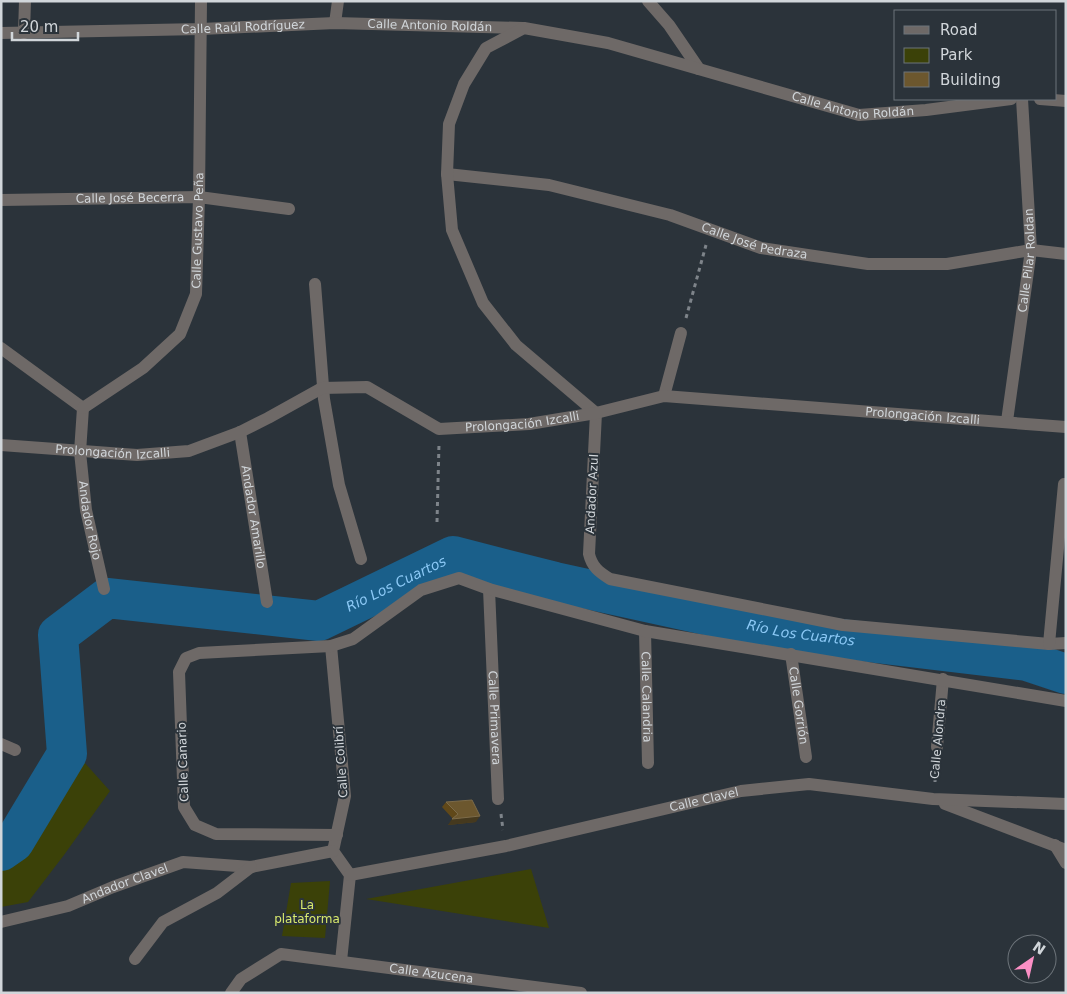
<svg xmlns="http://www.w3.org/2000/svg" width="1067" height="994" font-family="'DejaVu Sans',sans-serif">
<style>
.green{fill:#3b4108}
.lines{fill:none;stroke-linecap:round;stroke-linejoin:round}
.river{stroke:#1a5f8a;stroke-width:40}
.path{stroke:#7e848a;stroke-width:3;stroke-dasharray:4 4;stroke-linecap:butt}
.minor{stroke:#6e6967;stroke-width:12}
.wall{fill:#604819}
.shaded-wall{fill:#45391e}
.building{fill:#6c572e;stroke:#7c6b49}
.labels{text-anchor:middle;dominant-baseline:central;stroke-width:4;stroke-linejoin:round;paint-order:stroke}
.street-label{font-size:12px;fill:#d1d6da;stroke:#2b333a}
.park-label{font-size:12px;fill:#d9ea6d;stroke:#2b333a}
.water-label{font-size:14px;font-style:italic;fill:#8bc8f5;stroke:#2b333a}
</style>
<rect width="100%" height="100%" fill="#2b333a"/>
<path class="green" d="M76 753 110 791 64 855 28 902 1 907V868L27 840 54 800Z
M531 869 549 928 366 899Z
M330 881 325 938 282 936 291 883Z"/>
<g class="lines">
<path class="river" id="s1" d="M1 851 14 842 67 754 58 635 107 598 319 621 453 556 555 582 783 632 1027 661 1066 674"/>
<path class="path" d="M686 318 706 245
M437 522 439 444
M935 782 936 763
M501 814 503 830"/>
<g class="minor">
<path d="M648 1 669 25 699 69"/>
<path d="M335 23 338 1"/>
<path id="s2" d="M1 33 201 29 335 23 523 28"/>
<path d="M24 33 25 1"/>
<path d="M1040 99 1066 101"/>
<path id="s3" d="M447 174 549 185 670 215 761 248 868 264H947L1031 250 1066 254"/>
<path id="s4" d="M1 200 199 197 289 209"/>
<path d="M315 284 324 399 339 485 361 559"/>
<path id="s5" d="M1 348 83 408 80 452 86 510 104 589"/>
<path d="M664 396 681 333"/>
<path id="s6" d="M83 408 143 368 180 334 196 294 199 197 201 1"/>
<path id="s7" d="M596 413 516 345 483 303 452 230 447 174 449 124 464 84 486 48 524 28 608 43 859 115 926 110 1011 99"/>
<path d="M596 413 589 554C592 567 599 572 610 579L843 625 1049 644 1066 643"/>
<path id="s8" d="M1007 421 1031 250 1022 99"/>
<path id="s9" d="M240 432 267 602"/>
<path id="s10" d="M1 445 137 455 189 451 240 432 268 418 322 388 367 387 439 429 529 424 596 413 664 396 1066 427"/>
<path id="s11" d="M489 589 498 799"/>
<path id="s12" d="M645 631 648 763"/>
<path d="M1049 644 1064 484"/>
<path d="M331 646 345 796 333 851 350 875 341 961"/>
<path id="s13" d="M791 654 806 757"/>
<path d="M1 744 15 750"/>
<path d="M937 747 943 679"/>
<path d="M945 804 1066 850"/>
<path d="M337 835 216 834 195 825 184 807 179 672 186 658 199 653 331 646 353 639 421 590 459 578 489 589 645 631 1066 701"/>
<path d="M1055 845 1066 863"/>
<path id="s14" d="M350 875 506 846 741 791 809 784 933 799 1066 804"/>
<path id="s15" d="M1 922 68 906 113 887 183 862 251 867 333 851"/>
<path d="M135 959 163 922 217 893 251 867"/>
<path id="s16" d="M231 993 241 979 281 954 581 993"/>
</g>
</g>
<path class="wall" d="M446 802 476 822 448 825 453 819 442 807Z"/>
<path class="shaded-wall" d="M480 816 476 822 448 825 452 819Z"/>
<path class="building" d="M472 800 480 816 452 819 458 814 446 802Z"/>
<g class="labels">
<g class="street-label">
<text stroke="none"><textPath href="#s2" startOffset="429">Calle Antonio Roldán</textPath></text>
<text stroke="none"><textPath href="#s2" startOffset="242">Calle Raúl Rodríguez</textPath></text>
<text stroke="none"><textPath href="#s7" startOffset="811">Calle Antonio Roldán</textPath></text>
<text stroke="none"><textPath href="#s4" startOffset="129">Calle José Becerra</textPath></text>
<text stroke="none"><textPath href="#s6" startOffset="229">Calle Gustavo Peña</textPath></text>
<text stroke="none"><textPath href="#s3" startOffset="316">Calle José Pedraza</textPath></text>
<text stroke="none"><textPath href="#s8" startOffset="162">Calle Pilar Roldan</textPath></text>
<text stroke="none"><textPath href="#s10" startOffset="952">Prolongación Izcalli</textPath></text>
<text stroke="none"><textPath href="#s10" startOffset="548">Prolongación Izcalli</textPath></text>
<text stroke="none"><textPath href="#s10" startOffset="112">Prolongación Izcalli</textPath></text>
<text transform="translate(592 494) rotate(-87)">Andador Azul</text>
<text stroke="none"><textPath href="#s9" startOffset="86">Andador Amarillo</textPath></text>
<text stroke="none"><textPath href="#s5" startOffset="215">Andador Rojo</textPath></text>
<text stroke="none"><textPath href="#s12" startOffset="66">Calle Calandria</textPath></text>
<text stroke="none"><textPath href="#s13" startOffset="52">Calle Gorrión</textPath></text>
<text stroke="none"><textPath href="#s11" startOffset="129">Calle Primavera</textPath></text>
<text transform="translate(938 739) rotate(-85)">Calle Alondra</text>
<text transform="translate(183 762) rotate(-92)">Calle Canario</text>
<text transform="translate(341 762) rotate(-94)">Calle Colibrí</text>
<text stroke="none"><textPath href="#s14" startOffset="362">Calle Clavel</textPath></text>
<text stroke="none"><textPath href="#s15" startOffset="130">Andador Clavel</textPath></text>
<text stroke="none"><textPath href="#s16" startOffset="216">Calle Azucena</textPath></text>
</g>
<g class="park-label">
<text x="307" y="905">La<tspan x="307" dy="14">plataforma</tspan></text>
</g>
<g class="water-label">
<text stroke="none"><textPath href="#s1" startOffset="598">Río Los Cuartos</textPath></text>
<text stroke="none"><textPath href="#s1" startOffset="1018">Río Los Cuartos</textPath></text>
</g>
</g>
<rect width="1067" height="994" fill="none" stroke="#d1d6da" stroke-width="5"/>
<rect x="894" y="10" width="162" height="90" fill="#2b333a" stroke="#6d747a"/>
<rect x="904" y="26" width="25" height="8" fill="#6e6967" stroke="#6d747a"/>
<text x="940" y="35" font-size="15" fill="#d1d6da">Road</text>
<rect x="904" y="48" width="25" height="15" fill="#3b4108" stroke="#6d747a"/>
<text x="940" y="60" font-size="15" fill="#d1d6da">Park</text>
<rect x="904" y="72" width="25" height="15" fill="#6c572e" stroke="#6d747a"/>
<text x="940" y="85" font-size="15" fill="#d1d6da">Building</text>
<g transform="translate(1032 959) rotate(34)"><circle r="24" fill="#2b333a" stroke="#6d747a"/>
<path d="M0-4L9 19L0 12L-9 19Z" fill="#fb8fc5"/>
<text y="-8" font-size="14" font-weight="bold" text-anchor="middle" fill="#d1d6da">N</text>
</g>
<path d="M12 32v8h66v-8" fill="none" stroke="#d1d6da" stroke-width="2.5"/>
<text x="20" y="32" font-size="15" fill="#d1d6da" stroke="#2b333a" stroke-width="4" paint-order="stroke">20 m</text>
</svg>
